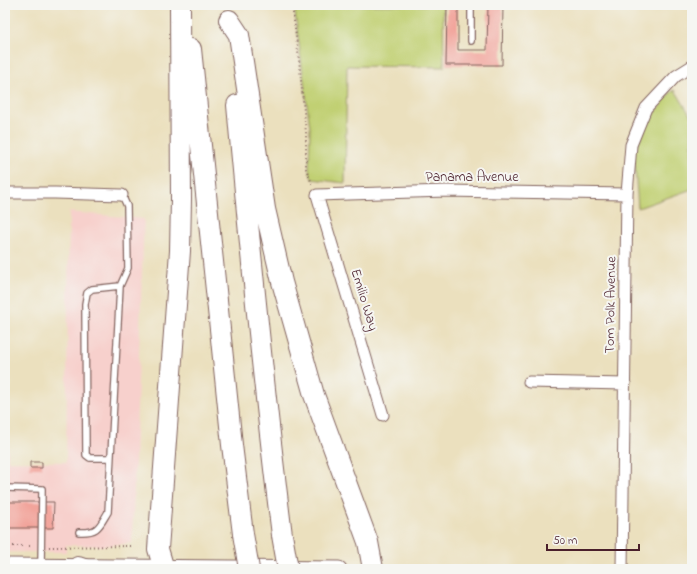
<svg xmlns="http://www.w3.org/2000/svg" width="697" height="574" font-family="'Indie Flower',sans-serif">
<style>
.built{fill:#f7d0cc}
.green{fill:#c1d073;stroke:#86784f}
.building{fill:#f2a49b}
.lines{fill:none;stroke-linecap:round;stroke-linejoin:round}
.service-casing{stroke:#82635e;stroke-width:8}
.minor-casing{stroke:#82635e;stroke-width:13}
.secondary-casing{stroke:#82635e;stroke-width:17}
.motorway-casing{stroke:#82635e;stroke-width:22}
.path{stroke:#82635e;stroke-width:2;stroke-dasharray:1 3;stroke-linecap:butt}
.service{stroke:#fff;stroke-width:5.5}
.minor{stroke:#fff;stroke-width:11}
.secondary{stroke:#fff;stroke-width:15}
.motorway{stroke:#fff;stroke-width:20}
.motorway-bridge-casing{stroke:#82635e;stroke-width:22;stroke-linecap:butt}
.motorway-bridge{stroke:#fff;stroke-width:20}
.labels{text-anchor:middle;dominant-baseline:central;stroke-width:4;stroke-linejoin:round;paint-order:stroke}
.street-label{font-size:14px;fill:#4a1f2b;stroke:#f6f6f2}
</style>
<rect width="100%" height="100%" fill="#f6f6f2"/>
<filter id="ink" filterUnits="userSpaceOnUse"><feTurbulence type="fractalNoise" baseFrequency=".025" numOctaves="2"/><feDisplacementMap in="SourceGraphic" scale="8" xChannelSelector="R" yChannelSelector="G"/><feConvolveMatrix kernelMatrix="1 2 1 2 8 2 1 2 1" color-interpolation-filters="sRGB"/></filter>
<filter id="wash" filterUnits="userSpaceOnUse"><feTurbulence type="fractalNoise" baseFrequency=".012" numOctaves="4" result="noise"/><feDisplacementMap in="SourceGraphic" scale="16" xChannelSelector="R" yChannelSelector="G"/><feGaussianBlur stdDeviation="0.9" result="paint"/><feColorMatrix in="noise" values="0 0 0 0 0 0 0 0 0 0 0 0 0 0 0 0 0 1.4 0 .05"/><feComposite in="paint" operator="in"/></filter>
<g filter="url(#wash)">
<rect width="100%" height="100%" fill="#ebe0be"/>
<path class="built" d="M69 212 144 219 132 543 103 546 66 545V552H5V431H8V461L66 462Z"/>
<path class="green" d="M294 5H443L444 67 347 66 345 183 312 179 309 170 310 128Z
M675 90 692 118V189L638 208 634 152 645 126 670 93Z"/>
<g id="blocks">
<path class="building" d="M447 5H458V50H487L488 5H503L502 65H446Z
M30 462H42V468H30Z
M5 502H54L53 528H5Z"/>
</g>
</g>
<g filter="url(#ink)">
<use href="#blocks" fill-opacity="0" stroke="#82635e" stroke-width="1"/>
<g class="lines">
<g class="service-casing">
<path id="service" d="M471 41V5
M110 458H90L86 455 85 304 87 293 92 289 120 286 128 268 127 206 122 195
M5 488 42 489 41 566
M79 532C98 533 99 527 108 512L120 286"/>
</g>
<g class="minor-casing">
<path id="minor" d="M5 193H55L122 195
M529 382 625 384
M383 415 317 195 446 191 627 194
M622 569 627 194 631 145 646 108 676 76 692 66"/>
</g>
<g class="secondary-casing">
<path id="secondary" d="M5 566 339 569"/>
</g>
<g class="motorway-casing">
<path id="motorway" d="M229 20 239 35 265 209 282 282 314 395 368 542 373 569
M191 49 232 445 243 534
M237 105C250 249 264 392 282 535
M78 567 84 569
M164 569 158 549 180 251 181 199 180 5"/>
</g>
<path class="path" d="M292 5 299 59 306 133V169L313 186
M5 178 9 181
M5 546H33
M49 547 132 546"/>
<use href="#service" class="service"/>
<use href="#minor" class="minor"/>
<use href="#secondary" class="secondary"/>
<use href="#motorway" class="motorway"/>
<g class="motorway-bridge-casing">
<path id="motorway-bridge" d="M243 534 249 569
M282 535 288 569"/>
</g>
<use href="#motorway-bridge" class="motorway-bridge"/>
</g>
</g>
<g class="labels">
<g class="street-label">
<text x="472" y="177">Panama Avenue</text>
<text transform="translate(364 300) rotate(73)">Emilio Way</text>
<text transform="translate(611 305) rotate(-89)">Tom Polk Avenue</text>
</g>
</g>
<rect width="697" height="574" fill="none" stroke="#f6f6f2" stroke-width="20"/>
<path d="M547 544v6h92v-6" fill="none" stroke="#4a1f2b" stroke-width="2"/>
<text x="553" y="544" font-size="12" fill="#4a1f2b" stroke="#f6f6f2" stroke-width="3" paint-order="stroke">50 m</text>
</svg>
